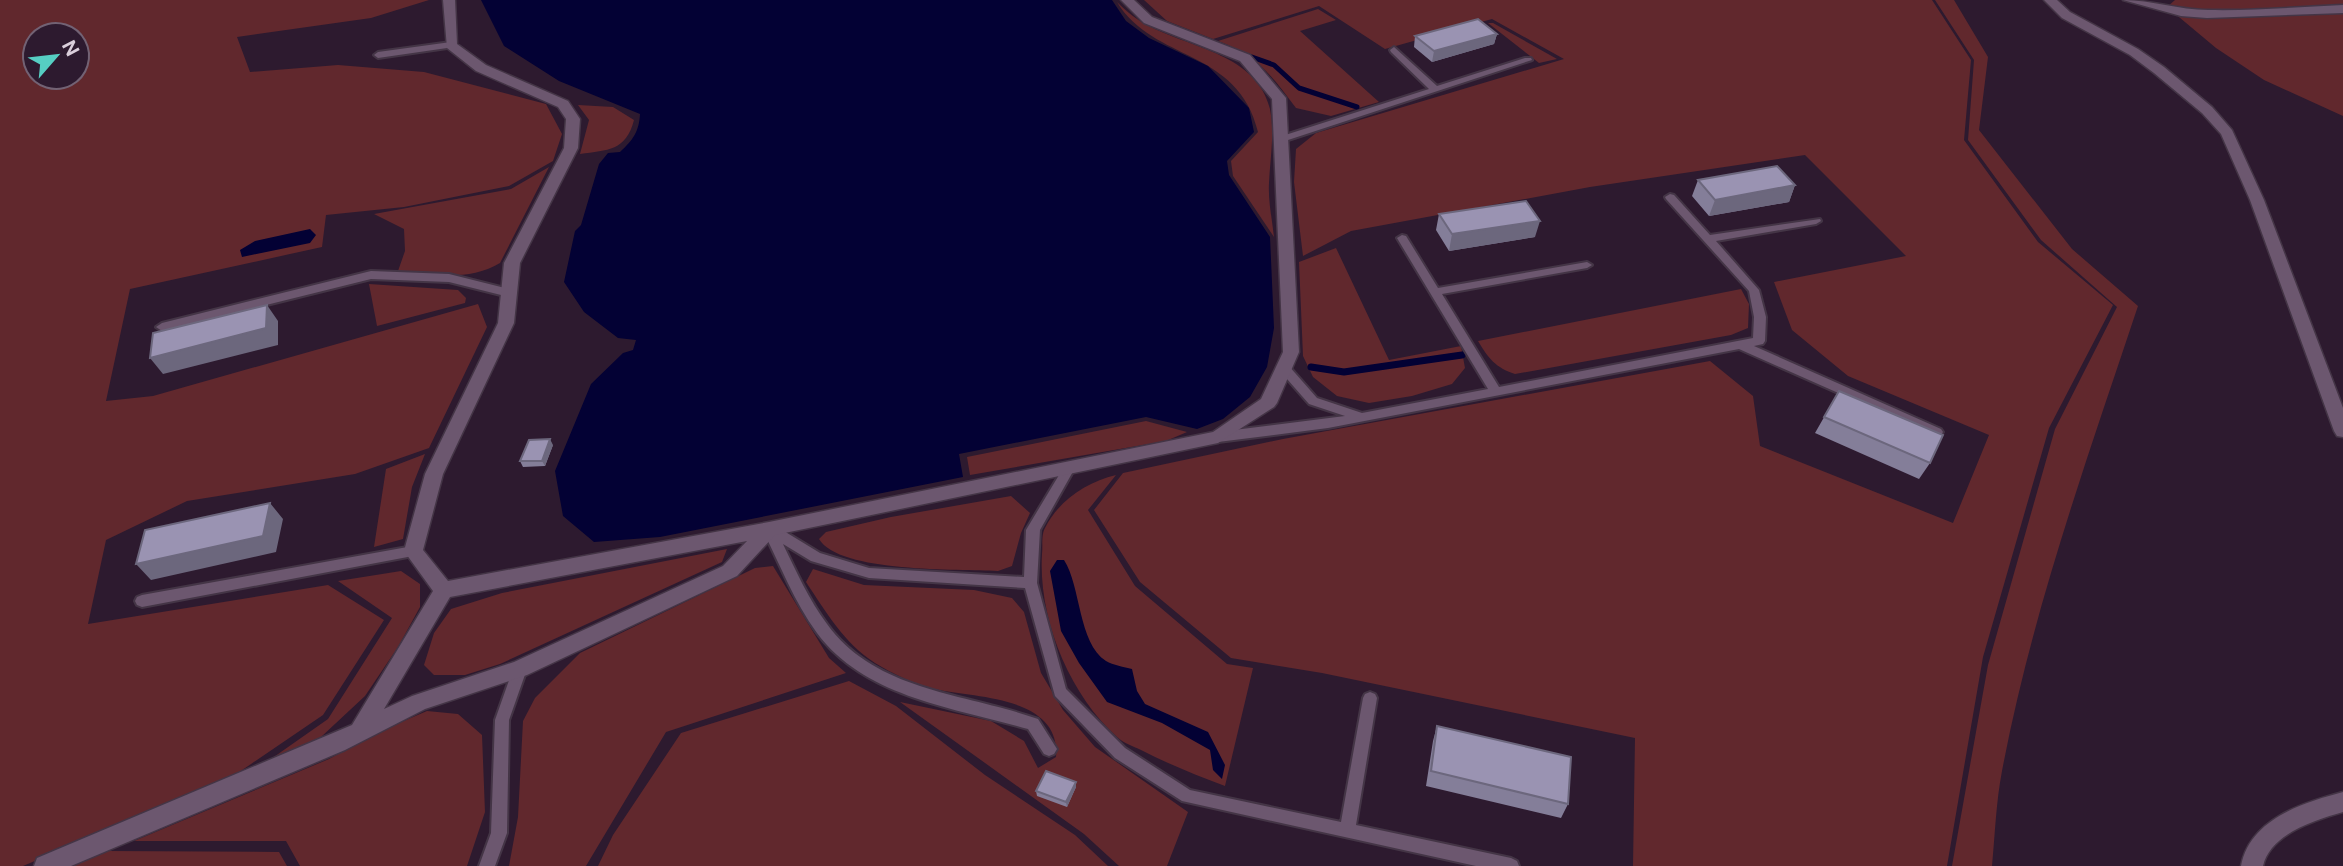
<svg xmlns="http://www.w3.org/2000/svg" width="2343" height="866" font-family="'Public Sans',sans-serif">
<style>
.green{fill:#61282d;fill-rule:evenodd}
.water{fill:#030134}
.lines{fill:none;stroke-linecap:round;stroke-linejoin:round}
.stream-far1{stroke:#030134;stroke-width:5}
.stream{stroke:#030134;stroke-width:7}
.lane-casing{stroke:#443546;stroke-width:4}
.street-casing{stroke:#443546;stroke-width:3}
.lane{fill:#6c576f;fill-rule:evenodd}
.street{fill:#6c576f;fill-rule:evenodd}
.wall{fill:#847e99}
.shaded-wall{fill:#6c677d}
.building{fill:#9a93b2;stroke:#6c677d;stroke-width:2}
</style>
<rect width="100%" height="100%" fill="#2d1a2f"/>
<path class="green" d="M0 0H429L371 18 237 37 250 72 338 65 424 72 546 104 562 134 553 161 509 186 404 207 326 215 322 247 130 289 106 401 153 396 478 304 487 327 429 448 355 474 187 501 106 540 88 624 328 585 384 620 323 715 229 779 23 866H0ZM35 35H77V77H35Z
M1144 0H1932L1971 60 1964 140 2038 242 2113 305 2049 428 1983 657 1947 866H1633L1635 738 1322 673 1231 658 1140 582 1094 510 1123 473 1283 439 1710 361 1753 396 1760 446 1953 523 1989 435 1848 376 1792 330 1774 282 1906 256 1805 155 1590 187 1351 231 1303 256 1294 182 1296 149 1316 133 1564 59 1492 19 1385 49 1319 6 1213 39 1167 21Z
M1935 0H1954L1988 57 1979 130 2072 249 2138 306C2087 459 2032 612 2002 771 1996 802 1995 835 1992 866H1952L1988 665 2055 429 2117 307 2041 240 1968 140 1974 60Z
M2175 0H2343V116L2264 80 2216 48 2167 7Z
M1117 2C1127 12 1138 21 1151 27 1192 48 1257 55 1270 109 1275 133 1270 159 1269 183 1268 201 1272 219 1274 237L1233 176 1231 161 1258 132C1238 48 1153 62 1117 2Z
M1318 9 1336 20 1300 31 1379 102 1331 116 1296 108C1272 76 1257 55 1218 41Z
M1493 23 1557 59 1539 63 1488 23Z
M578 105 613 107 634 120C626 151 608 150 580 154L589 120Z
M549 167 500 263C468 282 433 274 398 271L405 251 404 229 374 214 511 189Z
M1336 248 1389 360 1461 346 1465 368 1452 384 1412 396 1369 403 1337 396 1313 377 1303 356 1299 262Z
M369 284 458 290 466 298 465 303 377 326Z
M1741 289 1749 304 1748 328 1731 335 1515 374C1496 368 1488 358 1478 341Z
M1146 421 1187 432 1166 441 970 475 967 457Z
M425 454 412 487 403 539 374 547 386 469Z
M1116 475 1088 510 1135 586 1227 664 1253 668 1225 786C1196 775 1168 764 1141 750 1133 746 1123 743 1117 737 1069 694 1038 618 1042 554 1043 546 1041 535 1045 528 1059 500 1087 482 1116 475Z
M1011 496 1030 513 1021 533 1012 566 998 571C960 569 839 573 819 539L826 532 891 517Z
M727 549 722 562 500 664 465 675H434L424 665 434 633 451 609 502 593Z
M773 566 829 658 846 673 666 732 586 866H509L518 817 523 721 535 698 580 653 755 568Z
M813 569 864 585 974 590 1012 598 1024 612 1041 673 1063 710 1095 747 1188 812 1167 866H1119L1084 834 900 702 991 721 1024 741 1038 768 1056 757C1061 696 976 698 934 689 916 685 891 673 875 663 844 643 826 612 806 582Z
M401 571 420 584V607L398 647 365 696 321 737 261 766 328 719 392 618 338 581Z
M849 681 896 706 985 775 1075 835 1108 866H598L613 835 681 733Z
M427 711 458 714 482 735 485 812 467 866H300L286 841H134L329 759 378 732Z
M105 851 279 852 287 866H73Z"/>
<path class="water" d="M481 0H1112L1126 21 1149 38 1208 66 1249 108 1254 132 1227 161 1229 175 1270 237 1274 328 1267 367 1250 397 1223 419 1197 429 1146 417 959 454 963 477 660 537 594 542 563 516 555 471 591 384 623 353 633 350 636 340 618 338 584 312 564 282 575 231 581 225 599 164 608 153 620 152C633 140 639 132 640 114L559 81 504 46Z
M310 229 316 235 310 243 242 257 240 250 255 241Z
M1057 560H1064C1081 586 1078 643 1106 661 1113 665 1124 667 1132 669L1137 691 1145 704 1208 732 1225 765 1222 779 1213 770 1210 750 1162 723 1107 702 1079 663 1061 631 1050 571Z"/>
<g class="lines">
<path class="stream-far1" d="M1249 56 1274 65 1299 88 1357 107"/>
<path class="stream" d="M1311 367 1344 372 1462 355"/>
<g class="lane-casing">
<path id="lane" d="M451 42 455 45 454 47 378 58 374 55 378 52Z
M1394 47 1437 86 1525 58H1531L1532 60 1285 141H1279V137L1429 89 1391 52 1390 50Z
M1670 194 1674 195 1710 235 1820 219 1821 221 1816 224 1716 241 1759 290 1766 317 1765 341 1763 344 1754 346 1941 429 1943 432 1941 435H1933L1739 349 1328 428 1218 442 1212 437 1218 432 1345 416 1309 404 1280 371 1278 368 1280 365H1288L1317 398 1362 413 1488 389 1397 238 1402 235 1406 236 1438 288 1587 262 1592 265 1587 268 1442 294 1499 387 1753 338 1754 317 1749 291 1666 199 1665 197Z
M371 271 449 274 513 290 515 293 509 297 449 282 371 279 162 331 156 327 162 323Z
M1069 463 1073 465 1075 468 1040 530 1037 583 1066 689 1125 748 1190 790 1341 822 1363 698 1365 694 1370 692 1375 694 1377 698 1356 825 1511 858 1517 861 1519 866H1476L1182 801 1115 758 1055 696 1025 588 869 578 811 561 783 544C796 571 809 600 827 624 876 692 966 693 1038 719L1057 749 1054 754 1049 756 1044 754 1028 729C956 708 865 698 817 633 794 602 780 564 762 529L764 525H774L820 553 869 568 1024 577 1026 530 1065 465Z
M413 546 418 547 420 551 418 555 413 556 142 607 137 605 135 601 137 597 142 595Z
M520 663 525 665 527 669 509 720 507 833 495 866H479L491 833 495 720 513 669 515 665Z"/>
</g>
<g class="street-casing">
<path id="street" d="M443 0H455L457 44 486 65 568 101 580 119 578 148 520 263 514 323 443 474 423 550 448 581 769 522 1213 432 1261 399 1283 352 1272 99 1240 61 1144 23 1121 0H1134L1152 17 1250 55 1286 98 1299 352 1277 403 1274 407 1218 443 775 535 737 576 527 675 425 709 345 750 71 866H34L37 858 352 725 433 591 404 551 425 474 498 323 504 263 564 148 566 119 558 107 476 71 447 48ZM747 541 723 566 514 662 412 696 384 709 450 597Z
M2044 0H2057L2070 12 2138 49 2164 67 2212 107 2232 130 2264 200 2343 408V437L2337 436 2334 431 2250 200 2221 134 2202 113 2154 73 2130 55 2062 18Z
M2123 0C2152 0 2179 10 2208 10 2253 11 2298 7 2343 5V13L2207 18 2181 16Z
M2343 792V812C2315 820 2270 834 2263 866H2241C2250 819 2302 803 2343 792Z"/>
</g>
<use href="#lane" class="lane"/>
<use href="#street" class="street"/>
</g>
<path class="wall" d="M1497 34 1494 44 1432 62 1414 47 1415 36Z
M1698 180 1795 185 1789 202 1709 216 1692 196Z
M1439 214 1535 237 1449 251 1436 230Z
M1839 391 1930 463 1919 479 1815 433Z
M553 445 545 466 523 467 520 461Z
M1437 726 1568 804 1561 818 1426 786 1433 741Z
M1076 787 1067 807 1037 796 1036 791Z"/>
<path class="shaded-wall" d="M1497 34 1494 44 1432 62 1434 51Z
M1795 185 1789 202 1709 216 1715 200Z
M1540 221 1535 237 1449 251 1452 234Z
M267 305 278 321V345L163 374 150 358Z
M550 439 553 445 545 466 542 461Z
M270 503 283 519 276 552 151 580 136 564Z
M1076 782V787L1067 807 1066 802Z"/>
<path class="building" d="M1478 19 1497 34 1434 51 1415 36Z
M1777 166 1795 185 1715 200 1698 180Z
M1526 201 1540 221 1452 234 1439 214Z
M267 305 266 328 150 358 153 333Z
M1839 391 1943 435 1930 463 1824 417Z
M550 439 542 461H520L529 440Z
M270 503 263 536 136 564 145 530Z
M1437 726 1571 757 1568 804 1431 771Z
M1046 771 1076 782 1066 802 1036 791Z"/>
<g transform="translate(56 56) rotate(62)"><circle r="33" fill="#2d1a2f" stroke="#726274" stroke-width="2"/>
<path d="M0-5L12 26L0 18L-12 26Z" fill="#56cec3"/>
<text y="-10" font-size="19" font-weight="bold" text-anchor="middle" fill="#dacedb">N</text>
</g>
</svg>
